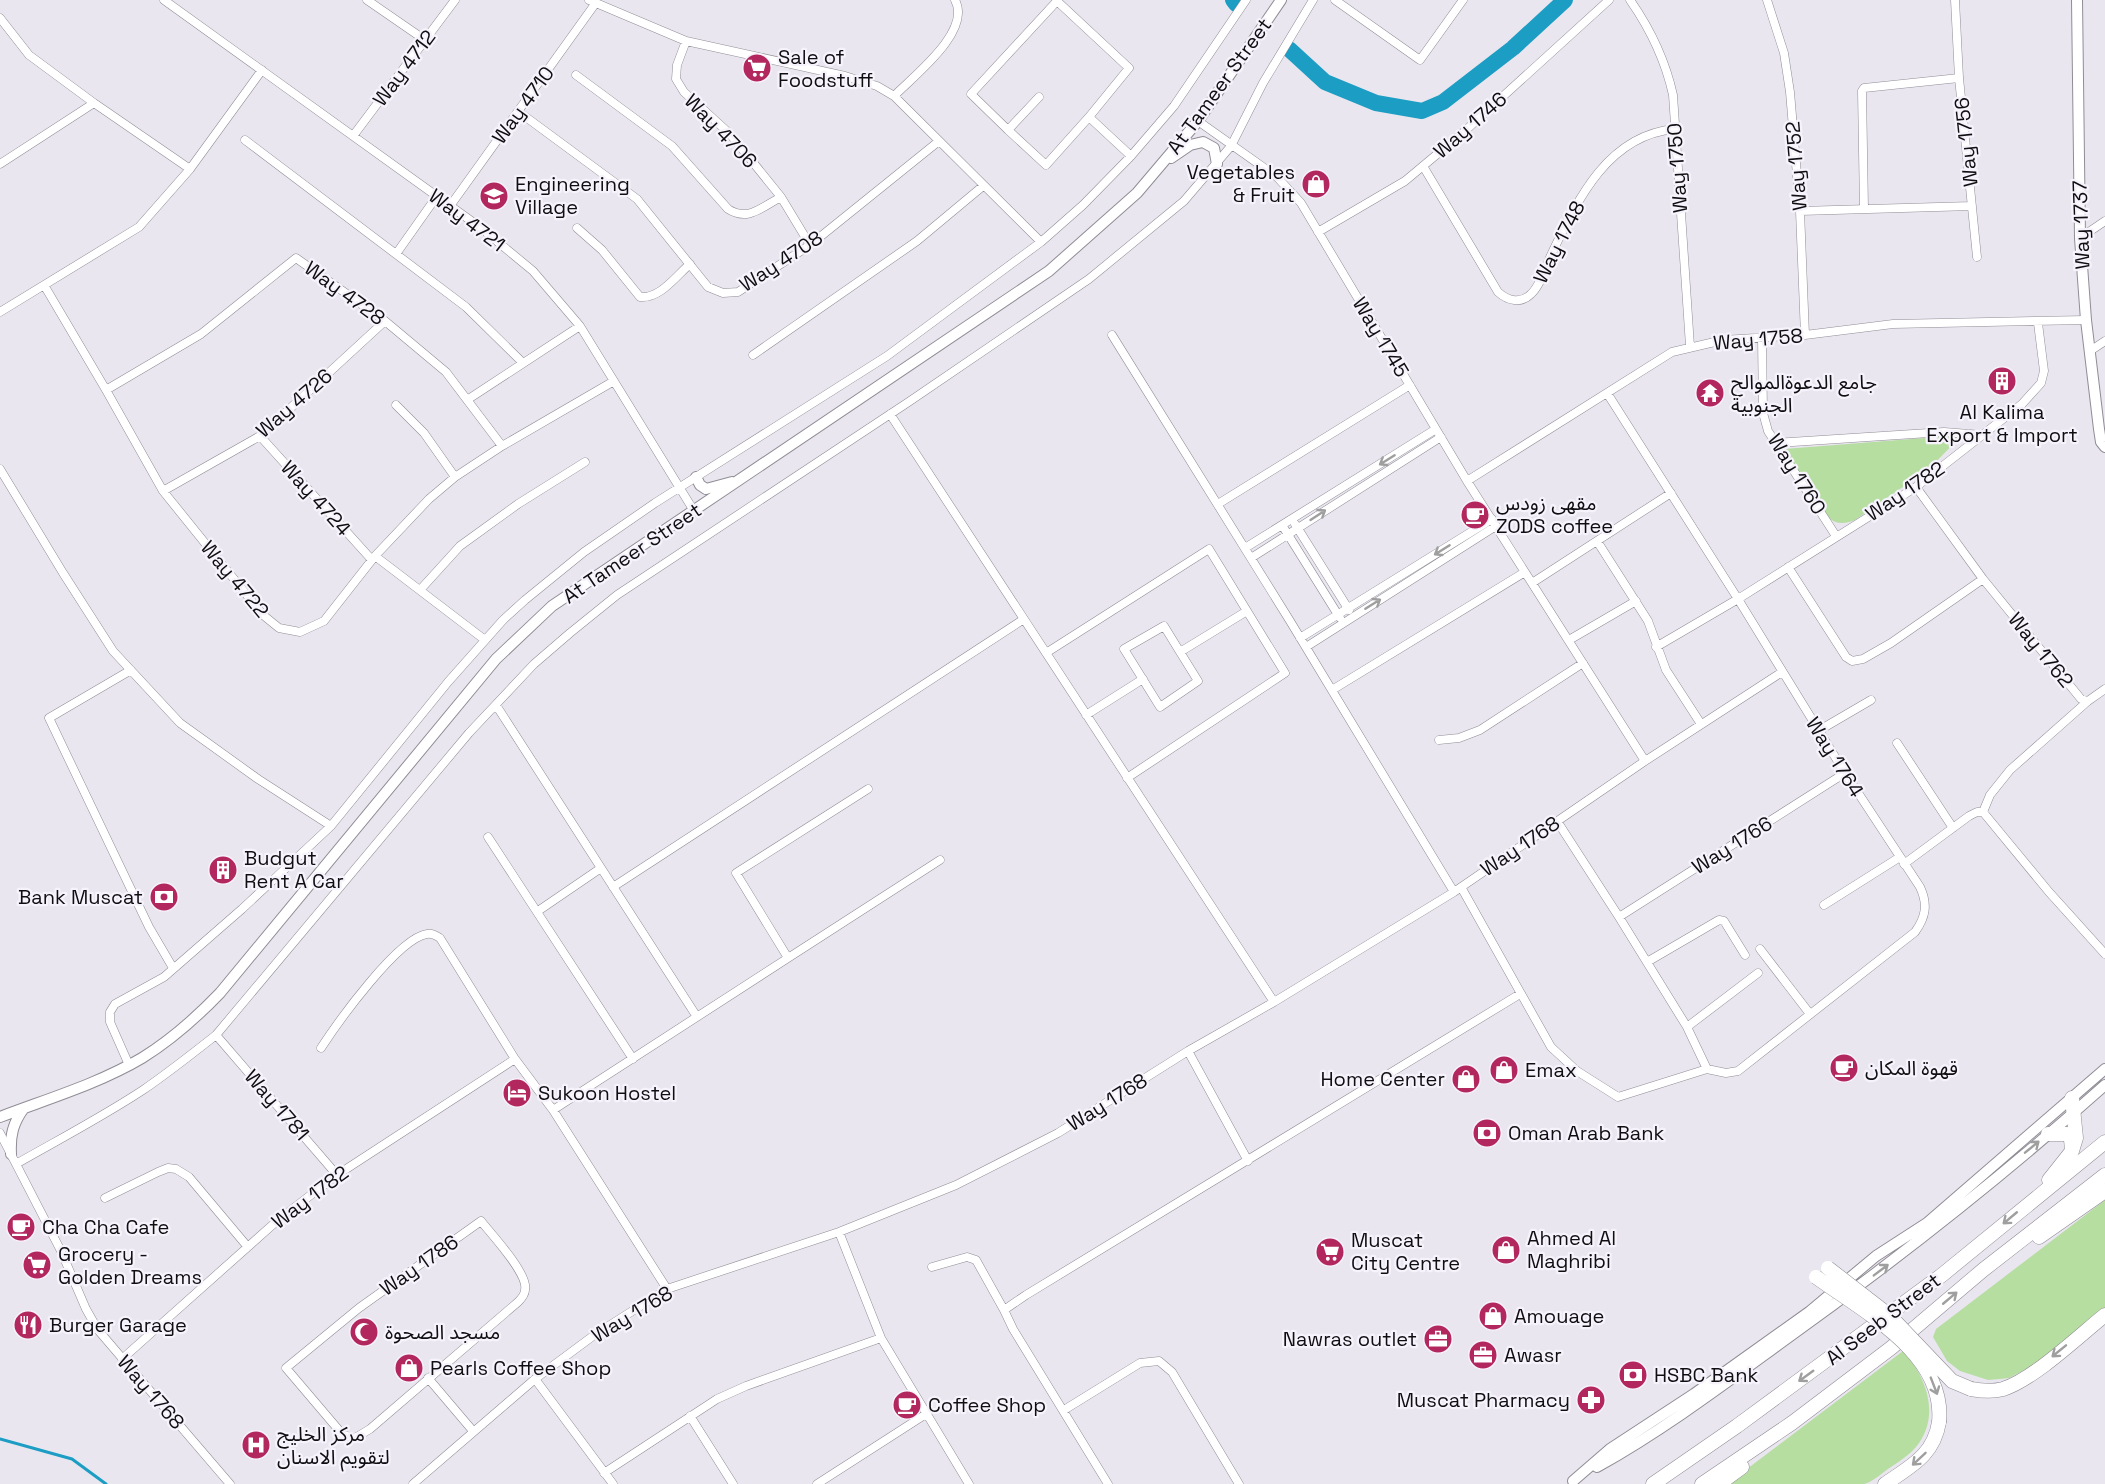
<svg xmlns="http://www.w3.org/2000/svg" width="2105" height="1484" font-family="'Space Grotesk','Noto Sans Arabic',sans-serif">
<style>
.green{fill:#b6dea1}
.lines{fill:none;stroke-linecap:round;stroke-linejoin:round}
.stream{stroke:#1b9dc4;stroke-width:3}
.river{stroke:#1b9dc4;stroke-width:16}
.street-casing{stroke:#918d96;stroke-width:9}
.secondary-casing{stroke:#918d96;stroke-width:12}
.highway-casing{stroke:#918d96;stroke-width:15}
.street{stroke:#fff;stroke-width:8}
.secondary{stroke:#fff;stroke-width:10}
.highway{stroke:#fff;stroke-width:14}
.highway-bridge-casing{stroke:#918d96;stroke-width:15;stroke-linecap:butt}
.highway-bridge{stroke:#fff;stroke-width:14}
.oneway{stroke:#9f9fa0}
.labels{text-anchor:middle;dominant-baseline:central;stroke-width:4.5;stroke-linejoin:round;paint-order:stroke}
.poi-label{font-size:20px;fill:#0f0e11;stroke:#f7f3fc;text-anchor:start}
.street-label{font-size:20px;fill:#0f0e11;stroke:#f7f3fc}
</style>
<rect width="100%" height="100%" fill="#eae6ef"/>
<path class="green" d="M1962 435 1929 469 1855 520C1845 524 1836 525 1828 517L1784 449Z
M2105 1200V1308L2036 1364 2009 1378 2000 1379 1988 1380 1960 1371 1947 1361 1933 1337 1936 1329Z
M1903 1351C1927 1377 1941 1417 1916 1447 1909 1455 1900 1461 1891 1467 1883 1472 1873 1482 1864 1484 1852 1484 1836 1484 1823 1484 1791 1484 1759 1484 1727 1484Z"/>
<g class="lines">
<path class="stream" d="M0 1439 72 1459 106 1484"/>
<path class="river" d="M1233 0 1236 4
M1289 49 1325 82 1376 103 1422 111 1443 102 1513 48 1565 0"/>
<g class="street-casing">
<path id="street" d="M164 0 481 228 533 271 580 326 694 511
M367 0 425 40
M589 0 686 41 845 76 877 86 894 96 1041 242
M1335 0 1420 60 1463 0
M1630 0C1651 30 1665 59 1673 95L1690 346
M1767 0 1784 53 1790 92 1800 211 1805 335
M1955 0 1959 78 1977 257
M0 18 29 55 94 103 190 169
M686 41 677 65 676 79 684 92 730 134 781 197 810 245
M576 75 672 146 728 209C748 222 762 207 781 197
M894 96C915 75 972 31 955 0
M1039 97 1008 130 971 94 1057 1 1129 68 1089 117 1131 156
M519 112 637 199 708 287 723 293 738 292 810 245 939 141
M1198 121 1277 177 1301 203 1467 481 1645 761
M1008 130 1046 165 1089 117
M353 136 455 0
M245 140 466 307 523 363
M0 164 94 103
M1423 166 1498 292C1508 301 1521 304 1531 294 1541 285 1546 265 1552 253 1578 199 1608 135 1675 129
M450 206 595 4
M1864 209 1862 91 1864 88 1959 78
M1800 211 1972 206
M577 228 602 250 640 297C660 299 676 276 690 264
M1318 232 1405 181 1466 130 1609 0
M2080 238 2105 221
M396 254 437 196
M44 285 106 390 163 491 263 615 279 628 300 632 324 621 375 556 429 499 455 477 502 446 614 381
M0 312 139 227 190 169 262 70
M1112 335 1290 621 1454 892
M1762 337 1763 413 1768 431 1836 536
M2090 351 2105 341
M753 355 917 241 983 186
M106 390 201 334 296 258 385 321 446 372 502 446
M467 400 580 326
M396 405 424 433 455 477
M890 414 1274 1002
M260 436 372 560
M1776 443 1944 432 1982 435
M0 469 63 573 113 651 180 723 258 779 331 826
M1467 481 1672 352 1723 340 1805 335 1893 324 2086 320
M1916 487 1983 579 2081 699 2088 701 2105 689
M163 491 260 436 385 321
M1218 504 1410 385
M1295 524 1349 610
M1282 525 1340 618
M1597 541 1648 621 1666 670 1701 724
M1245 548 1436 429
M375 556 485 640
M1251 558 1441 437
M1788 567 1846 657 1852 661 1863 659 1891 643 1983 579
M1532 583 1671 493
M420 590 460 546 518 504 585 462
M1300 638 1492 519
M1569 640 1636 601
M1306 647 1496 526
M1656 647 1738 599 1916 487 2022 404 2041 383 2044 371 2038 323
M1180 652 1164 626 1124 649 1160 707 1198 681 1180 652 1247 611
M1046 653 1209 549 1285 673 1127 778
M131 670 49 718 149 927 173 968
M1332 690 1525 572
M496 705 697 1017
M1086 715 1143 679
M1818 731 1871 700
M1439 740 1459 738 1480 730 1583 663
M1897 743 1953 828
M1983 812 1990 795 2010 770 2088 701
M1557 821 1619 917 1687 1027 1707 1069 1726 1073 1738 1071 1915 932C1926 917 1928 904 1920 887L1845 773 1738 599 1607 393
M488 837 633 1059
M1904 864 1969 816 1977 812H1983L2049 892 2105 954
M613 887 1024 619
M1461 887 1551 1047 1577 1071 1618 1097 1707 1069
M1824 905 1900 857
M538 911 601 868
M1619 917 1845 773
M1760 949 1810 1014
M788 958 940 860
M1647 962 1719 920 1724 921 1745 955
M1687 1027 1758 973
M216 1035 337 1175
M321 1048C338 1022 398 938 427 934 432 933 435 935 440 938L515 1059 553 1110 667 1289
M1188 1051 1248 1161
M129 1065 110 1022V1012L115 1004 164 977 242 909 331 826 448 682 503 620 525 600 584 552 655 503 887 356 1041 242 1083 205 1131 156 1174 106 1246 0
M553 1110 788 958 736 873 868 789
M0 1133 61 1251 86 1309 98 1330 230 1484
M16 1164C58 1140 102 1117 143 1090 168 1073 192 1054 216 1035L469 733 534 664 570 633 617 595 910 401 1089 279 1184 201 1231 146 1263 83 1313 0
M105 1198 158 1172 168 1168 176 1169 189 1177 247 1246
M481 1221C491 1234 529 1274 525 1290 525 1295 521 1299 518 1302L370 1429 355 1438 343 1435 286 1368 359 1308Z
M839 1232 881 1338 969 1484
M932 1267 967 1257 976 1260 1004 1310
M122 1359 278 1220 337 1175 515 1059
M428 1378 473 1431
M535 1379 613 1484
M1064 1410 1140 1363 1159 1361 1172 1372 1239 1484
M690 1416 733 1484
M604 1473 717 1399 746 1386 881 1338
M413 1484 535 1379 593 1336 667 1289 839 1232 956 1185 1058 1133 1188 1051 1274 1002 1454 892 1645 761 1782 672
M817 1484 926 1414
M1108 1484 1013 1329 1004 1310 1026 1295 1520 994"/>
</g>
<g class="secondary-casing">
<path id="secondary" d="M2077 0 2080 238 2086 320 2099 429 2101 442 2105 447
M1171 158 1190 145 1203 142 1214 148 1217 164
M696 477 700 485 706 489 732 482
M0 1117C47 1099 98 1084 142 1058 171 1040 196 1018 220 993L496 659 552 606 1049 271 1137 193 1198 121 1281 0
M11 1154C10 1135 13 1123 24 1108
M1597 1467C1660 1432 1719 1388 1778 1345 1891 1264 2001 1178 2105 1085
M1573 1481 1610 1449 1694 1394 1809 1312 1876 1256 1927 1223 2105 1069"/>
</g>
<g class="highway-casing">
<path id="highway" d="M2048 1134H2067L2071 1139 2072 1150
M2049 1180 2072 1151 2076 1138 2072 1098
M2039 1237 2105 1191
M1971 1389C1982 1391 1992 1392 2003 1389 2034 1379 2079 1336 2105 1315
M1653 1484 1737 1426 1942 1275 2105 1142
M1702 1484 1792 1423 1891 1348 1983 1270 2105 1175
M1719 1484 1742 1467
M1885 1484C1911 1466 1934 1455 1939 1422"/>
</g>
<use href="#street" class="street"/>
<use href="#secondary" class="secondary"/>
<use href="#highway" class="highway"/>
<g class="highway-bridge-casing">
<path id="highway-bridge" d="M1828 1268 1890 1316 1952 1381 1971 1389
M1816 1277C1863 1311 1946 1354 1939 1422"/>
</g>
<use href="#highway-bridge" class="highway-bridge"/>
</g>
<defs><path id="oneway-shaft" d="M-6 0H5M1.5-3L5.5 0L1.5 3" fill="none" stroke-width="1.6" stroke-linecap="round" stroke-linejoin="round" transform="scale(1.5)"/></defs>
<g class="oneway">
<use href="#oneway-shaft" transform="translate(1387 460) rotate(148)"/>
<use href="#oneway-shaft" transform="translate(1318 515) rotate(-33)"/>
<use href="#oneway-shaft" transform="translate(1442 550) rotate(148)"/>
<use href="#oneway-shaft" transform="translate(1373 604) rotate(-32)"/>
<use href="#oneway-shaft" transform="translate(2032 1147) rotate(-39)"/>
<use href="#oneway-shaft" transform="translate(2010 1218) rotate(140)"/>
<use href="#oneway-shaft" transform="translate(1881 1270) rotate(-37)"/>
<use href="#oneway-shaft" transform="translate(1950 1298) rotate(-40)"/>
<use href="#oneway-shaft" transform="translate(2059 1351) rotate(141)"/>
<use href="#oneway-shaft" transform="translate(1806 1376) rotate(144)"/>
<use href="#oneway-shaft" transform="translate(1934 1386) rotate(69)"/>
<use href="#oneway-shaft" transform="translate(1919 1459) rotate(137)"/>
</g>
<defs>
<g id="supermarket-disc" transform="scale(1.5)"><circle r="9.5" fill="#b3275f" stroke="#f7f3fc"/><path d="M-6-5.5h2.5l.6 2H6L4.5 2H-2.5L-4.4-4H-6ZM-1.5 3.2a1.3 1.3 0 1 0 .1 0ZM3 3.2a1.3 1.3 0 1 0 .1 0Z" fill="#fff"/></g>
<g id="shop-disc" transform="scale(1.5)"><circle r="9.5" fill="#b3275f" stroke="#f7f3fc"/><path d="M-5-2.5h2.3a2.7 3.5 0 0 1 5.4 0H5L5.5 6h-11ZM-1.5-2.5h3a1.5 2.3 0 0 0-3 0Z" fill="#fff"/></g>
<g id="school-disc" transform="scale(1.5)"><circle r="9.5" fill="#b3275f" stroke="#f7f3fc"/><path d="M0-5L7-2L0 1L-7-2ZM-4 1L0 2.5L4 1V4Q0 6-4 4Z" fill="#fff"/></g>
<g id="building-disc" transform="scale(1.5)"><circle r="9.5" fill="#b3275f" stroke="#f7f3fc"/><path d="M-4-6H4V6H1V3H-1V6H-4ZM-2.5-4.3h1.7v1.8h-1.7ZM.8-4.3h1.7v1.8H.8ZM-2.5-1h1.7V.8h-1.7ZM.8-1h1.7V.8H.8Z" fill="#fff"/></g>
<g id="temple-disc" transform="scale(1.5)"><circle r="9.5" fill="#b3275f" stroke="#f7f3fc"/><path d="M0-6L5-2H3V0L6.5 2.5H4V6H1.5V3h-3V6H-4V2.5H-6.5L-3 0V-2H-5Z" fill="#fff"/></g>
<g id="cafe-disc" transform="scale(1.5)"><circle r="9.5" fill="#b3275f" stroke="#f7f3fc"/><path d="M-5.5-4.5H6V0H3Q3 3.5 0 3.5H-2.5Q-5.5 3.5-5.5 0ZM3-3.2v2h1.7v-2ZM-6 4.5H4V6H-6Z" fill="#fff"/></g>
<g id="bank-disc" transform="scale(1.5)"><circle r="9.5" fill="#b3275f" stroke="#f7f3fc"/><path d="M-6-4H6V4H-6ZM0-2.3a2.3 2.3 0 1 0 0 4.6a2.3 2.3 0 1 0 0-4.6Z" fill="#fff"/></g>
<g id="hotel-disc" transform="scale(1.5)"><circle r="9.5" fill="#b3275f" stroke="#f7f3fc"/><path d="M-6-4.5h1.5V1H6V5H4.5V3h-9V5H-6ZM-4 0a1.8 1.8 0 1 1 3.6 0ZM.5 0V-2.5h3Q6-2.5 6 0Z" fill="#fff"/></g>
<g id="restaurant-disc" transform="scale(1.5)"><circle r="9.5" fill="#b3275f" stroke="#f7f3fc"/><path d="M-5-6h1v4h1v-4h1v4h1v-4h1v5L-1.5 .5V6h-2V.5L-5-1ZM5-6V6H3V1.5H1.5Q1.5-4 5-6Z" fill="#fff"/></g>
<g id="mosque-disc" transform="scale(1.5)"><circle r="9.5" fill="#b3275f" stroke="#f7f3fc"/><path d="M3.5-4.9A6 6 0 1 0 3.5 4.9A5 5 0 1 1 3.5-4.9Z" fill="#fff"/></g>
<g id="office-disc" transform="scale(1.5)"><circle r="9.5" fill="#b3275f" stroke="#f7f3fc"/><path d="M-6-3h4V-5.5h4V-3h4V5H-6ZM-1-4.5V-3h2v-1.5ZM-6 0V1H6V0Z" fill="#fff"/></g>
<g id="pharmacy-disc" transform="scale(1.5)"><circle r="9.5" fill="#b3275f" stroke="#f7f3fc"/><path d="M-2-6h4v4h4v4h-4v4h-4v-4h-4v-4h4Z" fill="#fff"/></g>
<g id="hospital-disc" transform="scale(1.5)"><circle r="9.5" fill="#b3275f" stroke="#f7f3fc"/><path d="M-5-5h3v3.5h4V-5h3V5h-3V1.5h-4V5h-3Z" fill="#fff"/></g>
</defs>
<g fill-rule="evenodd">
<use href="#supermarket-disc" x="757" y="68"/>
<use href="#shop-disc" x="1316" y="184"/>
<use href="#school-disc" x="494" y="196"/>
<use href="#building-disc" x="2002" y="381"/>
<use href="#temple-disc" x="1710" y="393"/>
<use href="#cafe-disc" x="1475" y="515"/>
<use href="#building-disc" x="223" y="870"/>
<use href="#bank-disc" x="164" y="897"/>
<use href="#cafe-disc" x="1844" y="1068"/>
<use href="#shop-disc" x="1504" y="1070"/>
<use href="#shop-disc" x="1466" y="1079"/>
<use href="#hotel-disc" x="517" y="1093"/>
<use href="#bank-disc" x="1487" y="1133"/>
<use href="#cafe-disc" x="21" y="1227"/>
<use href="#shop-disc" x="1506" y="1250"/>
<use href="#supermarket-disc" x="1330" y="1252"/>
<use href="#supermarket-disc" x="37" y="1265"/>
<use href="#shop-disc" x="1493" y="1316"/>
<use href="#restaurant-disc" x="28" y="1325"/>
<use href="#mosque-disc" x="364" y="1332"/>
<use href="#office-disc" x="1438" y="1339"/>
<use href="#office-disc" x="1483" y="1355"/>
<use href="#shop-disc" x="409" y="1368"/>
<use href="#bank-disc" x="1633" y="1375"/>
<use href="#pharmacy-disc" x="1591" y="1400"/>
<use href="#cafe-disc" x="907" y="1405"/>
<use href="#hospital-disc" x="256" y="1445"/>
</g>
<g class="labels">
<g class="poi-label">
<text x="778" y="57">Sale of<tspan x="778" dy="23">Foodstuff</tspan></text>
<text x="1295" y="172" text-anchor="end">Vegetables<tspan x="1295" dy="23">&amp; Fruit</tspan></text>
<text x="515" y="184">Engineering<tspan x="515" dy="23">Village</tspan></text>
<text x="1731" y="382">جامع الدعوةالموالح<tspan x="1731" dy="23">الجنوبية</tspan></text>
<text x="2002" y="412" text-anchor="middle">Al Kalima<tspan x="2002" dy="23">Export &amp; Import</tspan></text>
<text x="1496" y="503">مقهى زودس<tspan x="1496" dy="23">ZODS coffee</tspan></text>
<text x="244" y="858">Budgut<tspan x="244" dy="23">Rent A Car</tspan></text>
<text x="143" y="897" text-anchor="end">Bank Muscat</text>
<text x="1865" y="1068">قهوة المكان</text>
<text x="1525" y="1070">Emax</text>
<text x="1445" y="1079" text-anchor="end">Home Center</text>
<text x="538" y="1093">Sukoon Hostel</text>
<text x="1508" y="1133">Oman Arab Bank</text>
<text x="42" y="1227">Cha Cha Cafe</text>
<text x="1527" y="1238">Ahmed Al<tspan x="1527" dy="23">Maghribi</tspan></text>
<text x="1351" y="1240">Muscat<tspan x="1351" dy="23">City Centre</tspan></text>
<text x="58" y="1254">Grocery -<tspan x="58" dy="23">Golden Dreams</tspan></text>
<text x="1514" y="1316">Amouage</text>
<text x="49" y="1325">Burger Garage</text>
<text x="385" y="1332">مسجد الصحوة</text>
<text x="1417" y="1339" text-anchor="end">Nawras outlet</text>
<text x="1504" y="1355">Awasr</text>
<text x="430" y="1368">Pearls Coffee Shop</text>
<text x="1654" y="1375">HSBC Bank</text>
<text x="1570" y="1400" text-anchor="end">Muscat Pharmacy</text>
<text x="928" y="1405">Coffee Shop</text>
<text x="277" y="1434">مركز الخليج<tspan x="277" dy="23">لتقويم الاسنان</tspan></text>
</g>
<g class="street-label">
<text transform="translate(404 68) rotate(-53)">Way 4712</text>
<text transform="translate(1219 86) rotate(-54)">At Tameer Street</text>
<text transform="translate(523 105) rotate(-54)">Way 4710</text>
<text transform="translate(1470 125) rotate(-41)">Way 1746</text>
<text transform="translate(721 131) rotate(46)">Way 4706</text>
<text transform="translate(1966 142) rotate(-96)">Way 1756</text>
<text transform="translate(1796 166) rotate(-95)">Way 1752</text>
<text transform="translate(1677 168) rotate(-94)">Way 1750</text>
<text transform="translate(467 220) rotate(37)">Way 4721</text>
<text transform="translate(2081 225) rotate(-92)">Way 1737</text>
<text transform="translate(1559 242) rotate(-63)">Way 1748</text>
<text transform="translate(781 261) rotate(-33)">Way 4708</text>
<text transform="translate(345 293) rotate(36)">Way 4728</text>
<text transform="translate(1381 337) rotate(59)">Way 1745</text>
<text transform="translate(1758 339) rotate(-5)">Way 1758</text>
<text transform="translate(294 403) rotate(-41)">Way 4726</text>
<text transform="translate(1797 474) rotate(58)">Way 1760</text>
<text transform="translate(1905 491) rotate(-34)">Way 1782</text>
<text transform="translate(316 498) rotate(48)">Way 4724</text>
<text transform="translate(632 553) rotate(-34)">At Tameer Street</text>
<text transform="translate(235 579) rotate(50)">Way 4722</text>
<text transform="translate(2041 650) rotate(51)">Way 1762</text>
<text transform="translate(1835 757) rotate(58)">Way 1764</text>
<text transform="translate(1732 845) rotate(-32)">Way 1766</text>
<text transform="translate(1520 846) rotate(-34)">Way 1768</text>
<text transform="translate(1107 1102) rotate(-32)">Way 1768</text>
<text transform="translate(277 1105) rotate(49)">Way 1781</text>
<text transform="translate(310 1197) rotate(-37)">Way 1782</text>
<text transform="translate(419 1265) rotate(-35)">Way 1786</text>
<text transform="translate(632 1314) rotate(-31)">Way 1768</text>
<text transform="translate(1883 1319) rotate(-37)">Al Seeb Street</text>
<text transform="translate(151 1392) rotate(49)">Way 1768</text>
</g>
</g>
</svg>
